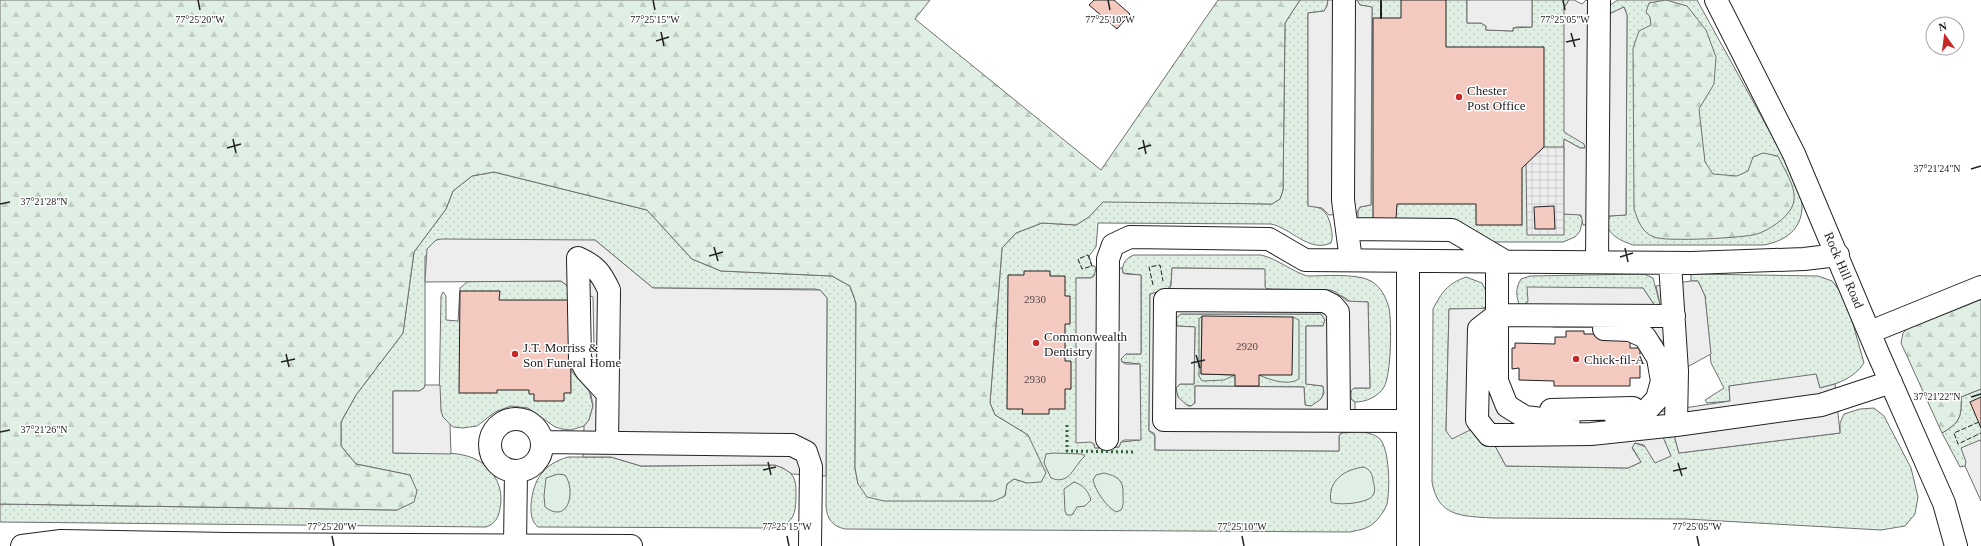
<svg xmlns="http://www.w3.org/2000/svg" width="1981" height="546" font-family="Georgia,serif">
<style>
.grass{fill:url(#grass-dots);stroke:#6f6f6f}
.forest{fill:url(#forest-firs);stroke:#6f6f6f}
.garden{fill:#e0efe3;stroke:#6f6f6f}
.parking{fill:#ededed;stroke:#6f6f6f;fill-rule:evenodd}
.plaza{fill:url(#plaza-grid);stroke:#6f6f6f}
.building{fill:#f3c9c0;stroke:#222}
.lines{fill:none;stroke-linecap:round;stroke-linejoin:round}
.minor-casing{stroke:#222;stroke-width:24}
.major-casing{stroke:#222;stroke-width:24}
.minor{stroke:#fff;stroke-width:22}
.major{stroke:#fff;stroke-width:22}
.hedge{stroke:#2f5e38;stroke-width:3;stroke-dasharray:2 3;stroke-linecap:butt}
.fence{stroke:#222;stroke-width:1;stroke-dasharray:5 2;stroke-linecap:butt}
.wall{stroke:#222;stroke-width:2}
.ticks{fill:none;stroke:#222;stroke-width:1.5}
.poi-dot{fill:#c62828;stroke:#fff;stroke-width:1.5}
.labels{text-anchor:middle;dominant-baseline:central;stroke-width:3;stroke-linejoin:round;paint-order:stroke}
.number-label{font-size:11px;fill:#564c4a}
.poi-label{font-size:13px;fill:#222;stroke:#fff;text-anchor:start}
.street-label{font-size:13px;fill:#222;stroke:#fff}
.ticks-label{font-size:10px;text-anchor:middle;fill:#222;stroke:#fff;stroke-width:3;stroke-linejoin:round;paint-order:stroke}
</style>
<defs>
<pattern id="grass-dots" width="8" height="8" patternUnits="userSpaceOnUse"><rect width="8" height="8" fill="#e0efe3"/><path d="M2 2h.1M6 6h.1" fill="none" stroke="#c0cdc2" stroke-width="1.8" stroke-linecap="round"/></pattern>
<pattern id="forest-firs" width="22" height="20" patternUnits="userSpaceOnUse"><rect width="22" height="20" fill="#e0efe3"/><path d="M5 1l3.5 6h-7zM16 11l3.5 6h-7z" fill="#c0cdc2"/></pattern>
<pattern id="plaza-grid" width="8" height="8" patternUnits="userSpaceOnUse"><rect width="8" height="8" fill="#ededed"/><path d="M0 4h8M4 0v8" fill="none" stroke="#cbcbcb"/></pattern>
</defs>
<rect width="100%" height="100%" fill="#fff"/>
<path class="grass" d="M1300 0H1328L1327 6 1324 11 1308 13V206C1323 206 1328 213 1331 227 1332 232 1333 237 1331 243 1309 253 1291 228 1271 224L1098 223 1096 247 1089 256 1092 266H1095L1096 272 1091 278H1076L1091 442 1094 444 1095 448 1119 447 1121 442 1140 440V364L1122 362 1121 359 1126 354H1141V275L1123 273C1121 264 1126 258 1134 255H1261C1278 259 1291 271 1307 276 1323 276 1357 273 1371 281 1381 287 1386 297 1389 308 1392 323 1391 376 1384 387 1378 397 1366 402 1355 402L1351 399 1349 395 1353 388H1370L1368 302H1351L1342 296 1267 289 1265 287 1264 269 1172 268C1171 291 1172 288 1150 294L1149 431 1155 436V450L1339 451V436L1341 433C1346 431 1353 432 1359 432 1365 432 1374 434 1379 438 1390 448 1390 490 1387 504 1385 510 1380 517 1375 522 1368 529 1359 530 1350 532L845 529C832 526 827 519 826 506L827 298 820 290 815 289 653 288 595 240 425 256V385L424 388 419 391H393V453C426 456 472 443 493 474 499 483 501 491 501 500 500 513 498 523 486 527L0 522V504L397 510 410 475 356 464 341 446V422L356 395 403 333 414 252 446 209 453 191 472 176 494 172 647 210 692 259 721 271 832 276 850 286 856 303 855 468 858 484 1004 496 1007 484 1014 479 1027 483 1028 435 995 415 990 403 1002 248 1016 233 1042 223 1076 225 1089 217 1103 201 1272 204 1280 199 1283 190 1285 23Z
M1357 0H1467V23H1481L1486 26V30L1513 31V28L1532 27V0H1569L1564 8 1585 148H1580L1564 139V214H1578L1583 219 1580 231 1575 237 1563 242H1496L1363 222 1358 218V211L1360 207 1371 205 1372 7 1360 5Z
M1617 0H1697L1797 181C1809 214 1800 238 1764 245H1633C1621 241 1602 233 1609 216L1626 215 1627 15 1624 7 1609 14 1608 7Z
M1644 274 1653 278 1660 304 1655 306 1643 288 1528 301 1523 308 1520 307C1516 296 1515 289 1521 279L1530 276Z
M1691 274 1818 276 1832 281 1846 299 1864 363C1854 378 1838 384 1820 388L1816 375 1729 386 1730 401 1707 403 1705 400 1724 388 1711 363 1705 296 1698 281H1691Z
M1466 277 1482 283 1487 293V306L1481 309H1449L1446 431C1489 426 1486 430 1506 466L1628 468 1641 462 1632 447 1635 443 1671 456 1662 437 1674 435 1679 453 1840 433V423L1844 414 1860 409 1874 408 1884 416 1911 468 1918 497 1915 514 1905 526 1881 530 1686 519 1492 518C1462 516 1438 517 1432 482L1433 309C1442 292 1447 284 1466 277Z
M475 281H561L569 287 572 372 589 391 593 406 589 420 584 426 571 430 562 429 555 427 528 408 511 406 495 412 477 426 463 428 453 427 442 417 439 403 441 296 443 292 446 296V320L458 321 460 288 467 282Z
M1181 314H1321L1325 320 1323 326H1306V384L1323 386C1325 396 1320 403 1311 406L1305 405 1304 387 1195 386V403L1191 406C1182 404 1176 397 1176 388L1180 384H1194L1195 327 1177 326 1176 318Z
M1981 389V441L1965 466 1960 467 1942 433C1959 423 1962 418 1961 397Z
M568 457H611L641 466 775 465C780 467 787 469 791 474 796 479 796 487 796 494 796 514 794 524 773 528L538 527C531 521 531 514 531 505 533 479 544 464 568 457Z"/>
<path class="forest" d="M0 0H930L915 19 1101 170 1218 0H1300L1285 23 1283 190 1280 199 1272 204 1103 202 1089 217 1076 225 1042 223 1016 233 1002 248 990 403 995 415 1028 435 1046 473 1041 482 1027 483 1014 479 1007 484 1005 496 994 501H884L867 497 858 484 855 468 856 303 850 286 832 276 721 271 692 259 647 210 494 172 472 176 453 191 446 209 414 252 403 333 356 395 341 422V446L356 464 410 475 417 491 414 502 397 510 0 504Z
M1666 0 1687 6 1706 30 1716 57 1714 84 1699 109 1705 162 1713 174 1737 176 1748 171 1753 157 1763 153 1778 156C1784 170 1800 191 1792 207 1786 219 1769 230 1757 234 1745 238 1665 242 1654 237 1641 232 1638 220 1634 209L1633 48 1639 31 1651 25 1650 17 1646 12 1649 3Z
M1965 299H1981V389L1961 397C1962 418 1959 423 1942 433L1901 343 1903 333 1912 324Z"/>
<path class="garden" d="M1202 316 1201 374 1235 375 1224 380 1202 381 1199 376V319Z
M1293 317 1299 320V379C1288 386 1270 380 1259 375Z
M1053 453 1082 454 1085 456C1074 465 1070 486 1051 478L1044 463 1046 454Z
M1364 467C1370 470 1372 473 1373 480 1374 485 1376 490 1373 495 1370 503 1338 506 1331 502 1327 481 1345 469 1364 467Z
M1104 473C1117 476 1124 480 1123 494 1123 500 1124 505 1121 510L1116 512C1106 506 1096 492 1093 480L1096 475Z
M558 474 565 475C576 490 569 525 545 507L544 496 546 478Z
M1074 482C1083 485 1088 490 1091 500L1085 506 1077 507 1072 515H1067L1065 511 1064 489Z"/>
<path class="parking" d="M1328 0H1357L1360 5 1372 7 1371 205 1360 207 1357 213 1329 215 1322 208 1308 206V13L1324 11 1327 6Z
M1467 0H1532V27H1517L1513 28V31L1486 30V26L1481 23H1467Z
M1569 0H1574L1582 4 1586 0 1608 7 1609 14 1624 7 1627 15 1626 215 1609 216 1608 225H1583L1581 215 1563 214 1564 139 1580 148H1585L1584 144 1564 132V8Z
M442 239 595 240 653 288 820 290 827 298 826 476 792 474 783 468 775 465 641 466 611 457H583L584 426 589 420 593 406 591 395V351L594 348 593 297 569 287 561 281 425 282 427 249 436 240Z
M1122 268 1123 273 1126 274 1141 275V354H1126L1121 359 1122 362 1126 364H1140L1141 440H1124L1121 442 1119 447 1095 448 1094 444 1091 442 1076 443V278H1091L1094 276 1096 269Z
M1172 268 1265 269V287L1267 289 1330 290 1336 292 1347 301 1368 302 1370 388H1354L1351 391V399L1355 402V432L1341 433 1339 436V451L1155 450V436L1154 433 1149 431 1150 294 1169 289 1171 286ZM1181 314H1321L1325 320 1323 326H1306V384L1323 386 1324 393 1321 399 1311 406 1305 405 1304 387 1195 386V403L1191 406H1188L1178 397 1176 388 1180 384H1194L1195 327 1177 326 1176 318Z
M1691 281H1698L1705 296 1711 354 1687 367 1666 361 1663 342 1654 332 1641 327H1553L1523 308 1528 301 1527 287 1643 288 1655 306 1660 304 1656 286Z
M1497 308 1512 409V424L1622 427 1658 412 1730 401 1729 386 1816 374 1820 388 1835 384 1840 433 1679 453 1674 435 1663 437 1671 456 1655 463 1644 445 1635 443 1632 448 1641 462 1628 468 1506 466 1489 435 1474 428 1452 439 1446 431 1449 309Z
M425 385H440L441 411 443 417 450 424 451 454 393 453V391H419L424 388Z
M1980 440 1981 442V501L1965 466 1966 462 1961 448Z"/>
<path class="plaza" d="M1544 147H1564V235H1527L1526 163Z"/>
<path class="building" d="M1094 0H1114L1130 14 1117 29 1089 5Z
M1401 0H1446V47H1544V147L1522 168V225H1476V204H1397L1396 219H1373V18H1401Z
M1554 206 1555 229H1535L1534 207Z
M1024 271H1050V276H1065V296H1070V324H1065V361H1071V389H1065V409H1049V414H1022L1023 409H1007L1008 275H1024Z
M460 291H500L499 300H570L571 393H564V401H534V394H529V390H497V393H459Z
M1202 316 1293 317 1292 375H1259V386H1235V375L1201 374Z
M1566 331H1584V334H1630V348H1640V378H1630V386H1554V381L1519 380V368L1512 369V348H1515V343L1555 344V337H1566Z
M1981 397V428L1970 402Z"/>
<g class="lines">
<g class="minor-casing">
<path id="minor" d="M1344 0 1343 200 1351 260
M1716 0 1794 154 1877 351 1944 503 1956 546
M1347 229 1452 230 1506 262
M1497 262V381L1507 406 1525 417 1550 420 1569 419
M1597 262 1599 0
M1670 263 1677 371 1676 425
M1674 316 1497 315 1479 329 1477 420 1489 435 1591 434 1676 425 1821 405 1891 382
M1604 329 1630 330 1645 337 1658 358 1662 381 1657 399 1643 414 1616 418
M1870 332 1981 287
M1551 410 1633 408
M490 445a26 26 0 1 1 52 0a26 26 0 1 1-52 0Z
M1339 420 1338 312 1332 305 1324 301 1165 300 1164 420 1408 421
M1107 439 1108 259 1113 245 1130 237 1269 239 1305 260 1691 263 1804 259 1838 255
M542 442 792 445 806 452 811 467 810 546
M607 443 609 290C601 273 596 266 578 258L580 359 586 370 607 393
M515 546 516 471
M1408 546V261"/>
</g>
<g class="major-casing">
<path id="major" d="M22 546 61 541 228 544 631 546"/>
</g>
<use href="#minor" class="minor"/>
<use href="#major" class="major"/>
<path class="hedge" d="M1067 425V451L1136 452"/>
<path class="fence" d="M1088 255 1092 266 1082 269 1078 259Z
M1153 285 1149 267 1160 265 1163 281
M1979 422 1954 433 1958 444 1981 433"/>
<path class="wall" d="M1381 1V18"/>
</g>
<path class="ticks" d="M198 0 200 10M653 0 655 10M1108 0 1110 10M1563 0 1565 10M661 32 664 46M1571 33 1575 47M656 41 669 37M1566 42 1580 39M233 139 236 153M1143 140 1146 154M227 148 241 144M1138 149 1151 145M1971 169 1981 166M0 204 10 202M714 247 718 261M1625 248 1628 262M709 256 723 252M1620 257 1633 253M286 354 289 367M1196 355 1200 368M281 362 295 359M1191 363 1205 360M1971 397 1981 394M0 432 10 430M768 462 771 475M1678 463 1682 476M763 470 776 467M1673 471 1687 468M332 536 334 546M787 536 789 546M1242 536 1244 546M1697 536 1699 546"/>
<g class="poi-dot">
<circle cx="1459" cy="97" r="4"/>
<circle cx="1036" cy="343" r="4"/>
<circle cx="515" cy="354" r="4"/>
<circle cx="1576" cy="359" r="4"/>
</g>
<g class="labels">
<g class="number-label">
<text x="1035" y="299">2930</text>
<text x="1247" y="346">2920</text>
<text x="1035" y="379">2930</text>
</g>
<g class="poi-label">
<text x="1467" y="90">Chester<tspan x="1467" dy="15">Post Office</tspan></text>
<text x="1044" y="336">Commonwealth<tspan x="1044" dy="15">Dentistry</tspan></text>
<text x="523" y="347">J.T. Morriss &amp;<tspan x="523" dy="15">Son Funeral Home</tspan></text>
<text x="1584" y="359">Chick-fil-A</text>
</g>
<g class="street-label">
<text transform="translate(1844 270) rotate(67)">Rock Hill Road</text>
</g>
</g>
<g class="ticks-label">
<text x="200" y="23">77°25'20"W</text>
<text x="655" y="23">77°25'15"W</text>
<text x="1110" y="23">77°25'10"W</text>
<text x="1565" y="23">77°25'05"W</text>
<text x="1937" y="172">37°21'24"N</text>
<text x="44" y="205">37°21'28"N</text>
<text x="1937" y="400">37°21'22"N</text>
<text x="44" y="433">37°21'26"N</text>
<text x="332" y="530">77°25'20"W</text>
<text x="787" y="530">77°25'15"W</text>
<text x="1242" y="530">77°25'10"W</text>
<text x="1697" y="530">77°25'05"W</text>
</g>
<g transform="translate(1945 36) rotate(346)"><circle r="19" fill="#ffffff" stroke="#a7a7a7"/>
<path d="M0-3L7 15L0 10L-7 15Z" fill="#c62828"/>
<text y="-6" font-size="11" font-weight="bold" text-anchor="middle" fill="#222222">N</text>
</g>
</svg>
